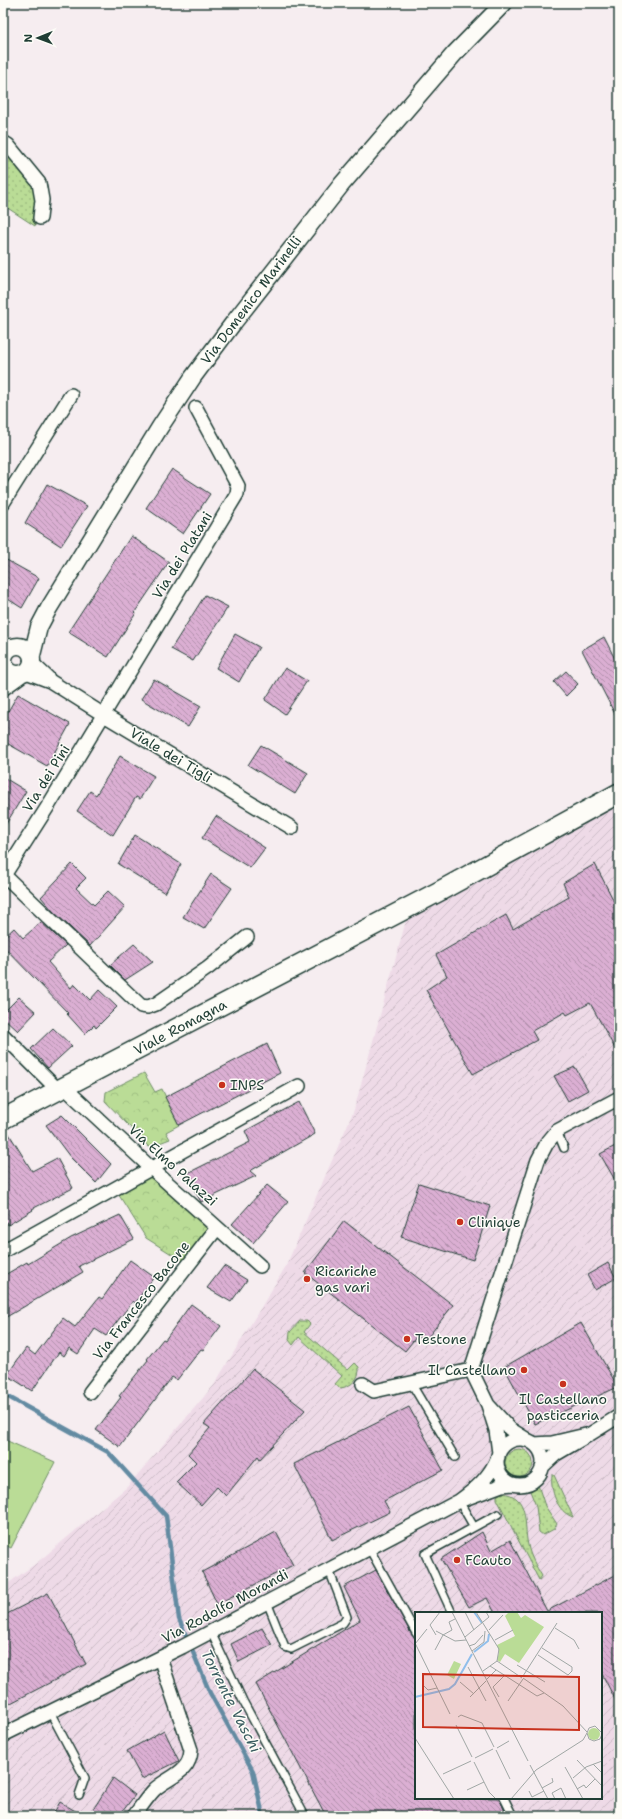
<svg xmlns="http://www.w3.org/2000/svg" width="622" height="1819" font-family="'Shantell Sans',sans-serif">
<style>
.industrial{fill:url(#industrial-furrows);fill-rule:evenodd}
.grass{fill:url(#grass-dots);stroke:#6c8c65}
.forest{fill:url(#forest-crowns);stroke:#6c8c65}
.pitch{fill:#badc96;stroke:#6c8c65}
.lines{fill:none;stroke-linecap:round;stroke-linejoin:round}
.stream{stroke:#638ba2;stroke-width:4.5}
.building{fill:url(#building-back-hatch);stroke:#1f3d34}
.service-casing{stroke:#1f3d34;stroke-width:10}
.minor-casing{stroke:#1f3d34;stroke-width:16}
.tertiary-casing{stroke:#1f3d34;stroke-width:19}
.secondary-casing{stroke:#1f3d34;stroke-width:22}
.service{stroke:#fdfcf7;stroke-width:7}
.minor{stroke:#fdfcf7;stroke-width:13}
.tertiary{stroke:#fdfcf7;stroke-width:16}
.secondary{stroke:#fdfcf7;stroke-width:19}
.poi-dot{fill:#c8321e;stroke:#fdfcf7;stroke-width:1.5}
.labels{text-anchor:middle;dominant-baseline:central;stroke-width:3;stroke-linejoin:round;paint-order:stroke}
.street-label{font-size:14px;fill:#1f3d34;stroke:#fdfcf7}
.poi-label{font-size:14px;fill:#1f3d34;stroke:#fdfcf7;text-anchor:start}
.water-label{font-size:15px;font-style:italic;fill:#3c5e62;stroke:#fdfcf7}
.inset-river{fill:none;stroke:#91bfeb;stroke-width:2}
.inset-road{fill:none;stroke:#a0a7a5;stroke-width:1}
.view{fill:#c8321e;fill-opacity:0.15;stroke:#c8321e;stroke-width:2}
.inset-edge{fill:none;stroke:#1f3d34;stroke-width:2}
</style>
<defs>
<pattern id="industrial-furrows" width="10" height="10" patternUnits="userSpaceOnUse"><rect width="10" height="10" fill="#eedae7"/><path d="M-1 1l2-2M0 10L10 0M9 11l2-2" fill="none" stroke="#ccbcc7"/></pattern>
<pattern id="grass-dots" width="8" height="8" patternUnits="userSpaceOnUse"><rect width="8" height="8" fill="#badc96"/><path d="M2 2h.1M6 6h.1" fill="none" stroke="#9fbe82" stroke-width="1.8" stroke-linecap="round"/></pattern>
<pattern id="forest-crowns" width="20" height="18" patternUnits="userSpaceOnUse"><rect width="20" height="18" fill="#badc96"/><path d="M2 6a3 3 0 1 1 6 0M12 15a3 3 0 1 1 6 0" fill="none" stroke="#9fbe82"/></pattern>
<pattern id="building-back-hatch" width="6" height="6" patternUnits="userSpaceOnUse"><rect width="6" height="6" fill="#dbafd3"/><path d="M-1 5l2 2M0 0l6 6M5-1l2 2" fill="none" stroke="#b190ac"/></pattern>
</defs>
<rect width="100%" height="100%" fill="#f6edf0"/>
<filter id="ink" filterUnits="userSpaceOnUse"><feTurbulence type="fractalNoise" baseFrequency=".025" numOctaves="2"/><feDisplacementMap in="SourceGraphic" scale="8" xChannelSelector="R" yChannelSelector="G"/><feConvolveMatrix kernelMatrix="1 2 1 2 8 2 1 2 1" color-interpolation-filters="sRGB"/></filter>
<g filter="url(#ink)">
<path class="industrial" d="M619 805V1816H3V1587L38 1562 127 1487 214 1385 286 1266 354 1110 407 917ZM416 1613H601V1798H416Z"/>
<path class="grass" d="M3 148 33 186 38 201 35 226 3 205Z
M300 1321H307L310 1324 304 1332 348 1370 355 1363 359 1367C360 1379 351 1387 340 1388L335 1384 342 1376 299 1337 293 1345 289 1340 290 1332Z
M505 1463a14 14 0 1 1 28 0a14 14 0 1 1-28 0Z
M552 1475H554L573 1517C557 1512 550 1490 552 1475Z
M538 1485 545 1506 557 1524 554 1529 543 1535 539 1532 536 1506 530 1491 533 1487Z
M501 1493C531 1495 523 1524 528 1545 530 1556 536 1566 542 1576L539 1580 497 1499V1496Z"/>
<path class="forest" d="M144 1073 155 1092 162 1089 179 1125 166 1132 170 1139 149 1147 105 1101 106 1092Z
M151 1168 217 1228 189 1265 146 1238 115 1189Z"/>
<path class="pitch" d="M3 1439 55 1462 11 1548 3 1544Z"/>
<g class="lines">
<path class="stream" d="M3 1394 108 1452 166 1516 179 1619 210 1693 253 1771 263 1816"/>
</g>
<path class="building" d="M172 469 210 494 183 534 146 508Z
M47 484 87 506 61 546 25 523Z
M131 536 169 562 135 612 136 613 108 657 68 632Z
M3 558 39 578 22 608 3 596Z
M205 595 228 607 193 661 171 649Z
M235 634 259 647 239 682 216 668Z
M604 637 619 667V722L582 650Z
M285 668 307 681 285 714 265 700Z
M566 671 578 684 566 696 554 682Z
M154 679 201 706 188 727 141 699Z
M18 694 70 724 47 766 3 741V720Z
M261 745 308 773 295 794 248 765Z
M120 756 154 776 140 799 136 797 113 835 77 811 90 791 96 795Z
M3 777 26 791 3 829Z
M216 816 265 848 250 868 202 838Z
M135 835 181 864 165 893 118 864Z
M72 864 86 878 76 888 94 905 108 891 125 907 90 946 53 911 41 897Z
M595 864 619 911V1056L590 1003 567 1015 565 1012 532 1031 537 1040 473 1074 426 990 447 976 436 955 506 915 513 929 569 897 563 883Z
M211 874 232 888 204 929 183 917Z
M41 922 66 945 48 962 71 988 74 984 90 1000 99 990 117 1007 96 1028 94 1025 85 1034 67 1014 68 1013 3 946V938L14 928 23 938Z
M134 944 153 962 125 980 110 965Z
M19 997 36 1012 18 1031 3 1017V1013Z
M53 1028 72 1046 48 1068 31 1049Z
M267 1044 280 1073 179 1125 165 1097Z
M575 1067 588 1090 568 1101 554 1076Z
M299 1102 315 1134 250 1171 256 1176 201 1202 186 1174 250 1142 245 1131Z
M62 1115 111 1164 96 1183 70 1157 46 1125Z
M6 1129 32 1171 57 1158 73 1188 32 1209 33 1210 8 1225 3 1217V1130Z
M619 1144V1187L600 1154Z
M419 1183 490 1206 473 1260 401 1237Z
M267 1185 288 1202 253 1243 232 1224Z
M120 1215 134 1239 79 1266 83 1272 3 1319V1276L27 1262 28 1264 71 1238Z
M344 1221 453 1305 425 1341 417 1336 405 1351 305 1273Z
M130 1260 154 1277 135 1303 133 1301 106 1336 95 1329 78 1354 69 1348 64 1356 59 1352 32 1391 7 1375 26 1348 35 1355 63 1318 75 1327 99 1297 102 1299Z
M608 1263 616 1278 595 1290 587 1275Z
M224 1266 247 1280 231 1302 207 1288Z
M191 1304 221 1326 203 1350 201 1349 177 1380 172 1377 120 1447 96 1430 121 1397 119 1396 148 1360 147 1359 163 1339 165 1340Z
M581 1323 618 1387 535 1424 504 1367Z
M253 1369 305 1410 260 1459 258 1456 226 1496 217 1487 201 1505 176 1482 196 1462 188 1454 210 1428 204 1424Z
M409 1407 443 1470 384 1501 390 1512 332 1540 294 1464Z
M276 1532 293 1565 217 1604 202 1572Z
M482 1532 491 1551 510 1540 547 1611 619 1573V1707L601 1672V1613H495L487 1598 469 1607 441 1559Z
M376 1570 412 1635 416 1638V1798H499L507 1816H326L256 1684 360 1620 344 1587Z
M48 1593 86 1664 3 1707V1616Z
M262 1628 272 1645 239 1662 231 1644Z
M164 1730 179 1761 142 1779 127 1751Z
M113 1778 135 1795 119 1816H89Z
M60 1802 84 1816H52Z"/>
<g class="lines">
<g class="service-casing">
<path id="service" d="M557 1131 564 1148
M411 1383 455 1457
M459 1501 474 1527
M369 1548 416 1633
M267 1602 285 1647 291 1649 343 1623 347 1617 329 1570
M452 1613 425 1554 498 1514
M211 1632 243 1701 305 1816
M50 1712 85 1778 79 1795
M504 1798 513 1816"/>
</g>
<g class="minor-casing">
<path id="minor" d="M3 142 8 145 39 183 42 200 40 218
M3 503 71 395
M3 644 13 647
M3 658 4 660
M32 663 48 678
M26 672 50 681 104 715 292 828
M4 875 141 1006 148 1007 156 1004 208 968 247 937
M3 877 50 803 237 494 238 486 196 408
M3 1035 58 1090
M64 1087 151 1168 260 1266
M3 1251 299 1086
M363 1384 374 1391 471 1370
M90 1392 217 1228
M488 1405 471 1370 538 1160 547 1143 557 1131 619 1098
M590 1434 619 1416
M497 1462a23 23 0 1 1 46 0a23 23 0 1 1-46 0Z
M534 1444 552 1443 590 1434 556 1454 542 1467
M499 1453 496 1430 488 1405 510 1429 526 1439
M498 1457C490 1477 476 1489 459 1501L502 1485 513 1484
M3 1735 182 1647 459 1501
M134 1816C141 1807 147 1797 155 1789 170 1776 190 1773 191 1750L160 1658"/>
</g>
<g class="tertiary-casing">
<path id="tertiary" d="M4 660a14 14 0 1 1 28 0a14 14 0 1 1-28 0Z
M32 655 39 627 49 608 160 427 193 377 234 322 342 184 455 53 504 3
M3 687 21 674"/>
</g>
<g class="secondary-casing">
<path id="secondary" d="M3 1119 438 892 619 793"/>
</g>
<use href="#service" class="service"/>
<use href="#minor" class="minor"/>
<use href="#tertiary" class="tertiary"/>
<use href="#secondary" class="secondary"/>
</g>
</g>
<g class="poi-dot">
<circle cx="222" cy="1085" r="4"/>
<circle cx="460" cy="1222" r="4"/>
<circle cx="307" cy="1279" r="4"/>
<circle cx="407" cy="1339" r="4"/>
<circle cx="524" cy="1370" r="4"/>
<circle cx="563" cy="1384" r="4"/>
<circle cx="457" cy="1560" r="4"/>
</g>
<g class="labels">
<g class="street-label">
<text transform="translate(251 300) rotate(-53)">Via Domenico Marinelli</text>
<text transform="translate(182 555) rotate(-58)">Via dei Platani</text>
<text transform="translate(171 755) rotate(31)">Viale dei Tigli</text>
<text transform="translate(46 778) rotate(-58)">Via dei Pini</text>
<text transform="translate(180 1027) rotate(-28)">Viale Romagna</text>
<text transform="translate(173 1165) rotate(42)">Via Elmo Palazzi</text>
<text transform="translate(141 1300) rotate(-52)">Via Francesco Bacone</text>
<text transform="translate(225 1606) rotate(-28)">Via Rodolfo Morandi</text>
</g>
<g class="poi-label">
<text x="230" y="1085">INPS</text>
<text x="468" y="1222">Clinique</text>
<text x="315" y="1271">Ricariche<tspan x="315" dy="16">gas vari</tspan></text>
<text x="415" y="1339">Testone</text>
<text x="516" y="1370" text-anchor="end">Il Castellano</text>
<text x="563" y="1399" text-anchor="middle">Il Castellano<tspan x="563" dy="16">pasticceria</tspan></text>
<text x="465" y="1560">FCauto</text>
</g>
<g class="water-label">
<text transform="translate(231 1701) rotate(63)">Torrente Vaschi</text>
</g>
</g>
<g transform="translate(415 1612)">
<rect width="187" height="187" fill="#f6edf0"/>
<path d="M173 122a6 6 0 1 1 12 0a6 6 0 1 1-12 0Z" fill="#badc96"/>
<path d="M94 0H102L106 6 110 3 129 15 104 51 90 42 85 50 82 48 84 40 82 33 100 24 90 4Z" fill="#badc96"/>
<path d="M39 49 46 52 39 67 32 63Z" fill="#badc96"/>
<path class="inset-river" d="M59 0 67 11M59 40 73 29 74 22M0 85 34 77 40 72 57 42"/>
<path class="inset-road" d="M37 0 113 149M50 0 59 18M61 0 84 37 82 49 68 59M140 16 159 28 164 37M74 18 88 3M21 19 40 29 51 28M21 23 15 13 25 0M50 25 74 5 71 0M80 28 98 18M0 31 35 102M0 32 12 17M54 34 60 32 68 23M20 38 28 23 37 18 34 10 40 7M57 39 69 30 70 19M123 43 153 63 157 59V55L127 36M82 49 107 66M102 53 130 70M75 54 122 84 129 81M53 55 71 89M108 64 142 11M108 66 148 94 172 120M72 67 81 58M45 70 59 82M7 72 13 78 22 76M55 85 71 69M84 85 78 75 89 64M93 89 108 67M43 105 46 103 67 111 79 135M41 113 57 145M187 121 180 114 174 116 172 121 174 127 179 129 185 127 187 122M0 126 39 187M82 136 94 129M81 138 95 167M60 146 78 137M162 148 187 174M59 150 74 180 81 187M178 152 187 161M115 153 133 187M150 155 168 187M28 162 56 149M158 166 171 155 187 149M127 176 138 170 137 166M162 177 169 173 171 176 180 167M52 178 69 170M114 179 117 185 129 179M96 187 121 158 168 128 172 121M140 187 137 181 146 176 151 187"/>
<path class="view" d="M8 62 164 65V118L8 115Z"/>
<rect width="187" height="187" class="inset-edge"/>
</g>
<rect width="622" height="1819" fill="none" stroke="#fdfcf7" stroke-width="16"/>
<rect x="8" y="8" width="606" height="1803" fill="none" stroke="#1f3d34" stroke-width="1.5" filter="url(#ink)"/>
<g transform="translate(38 38) rotate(269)" stroke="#fdfcf7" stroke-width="3" paint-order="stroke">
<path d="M0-3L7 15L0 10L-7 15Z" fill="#1f3d34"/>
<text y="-6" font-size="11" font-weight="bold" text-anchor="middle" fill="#1f3d34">N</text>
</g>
</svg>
